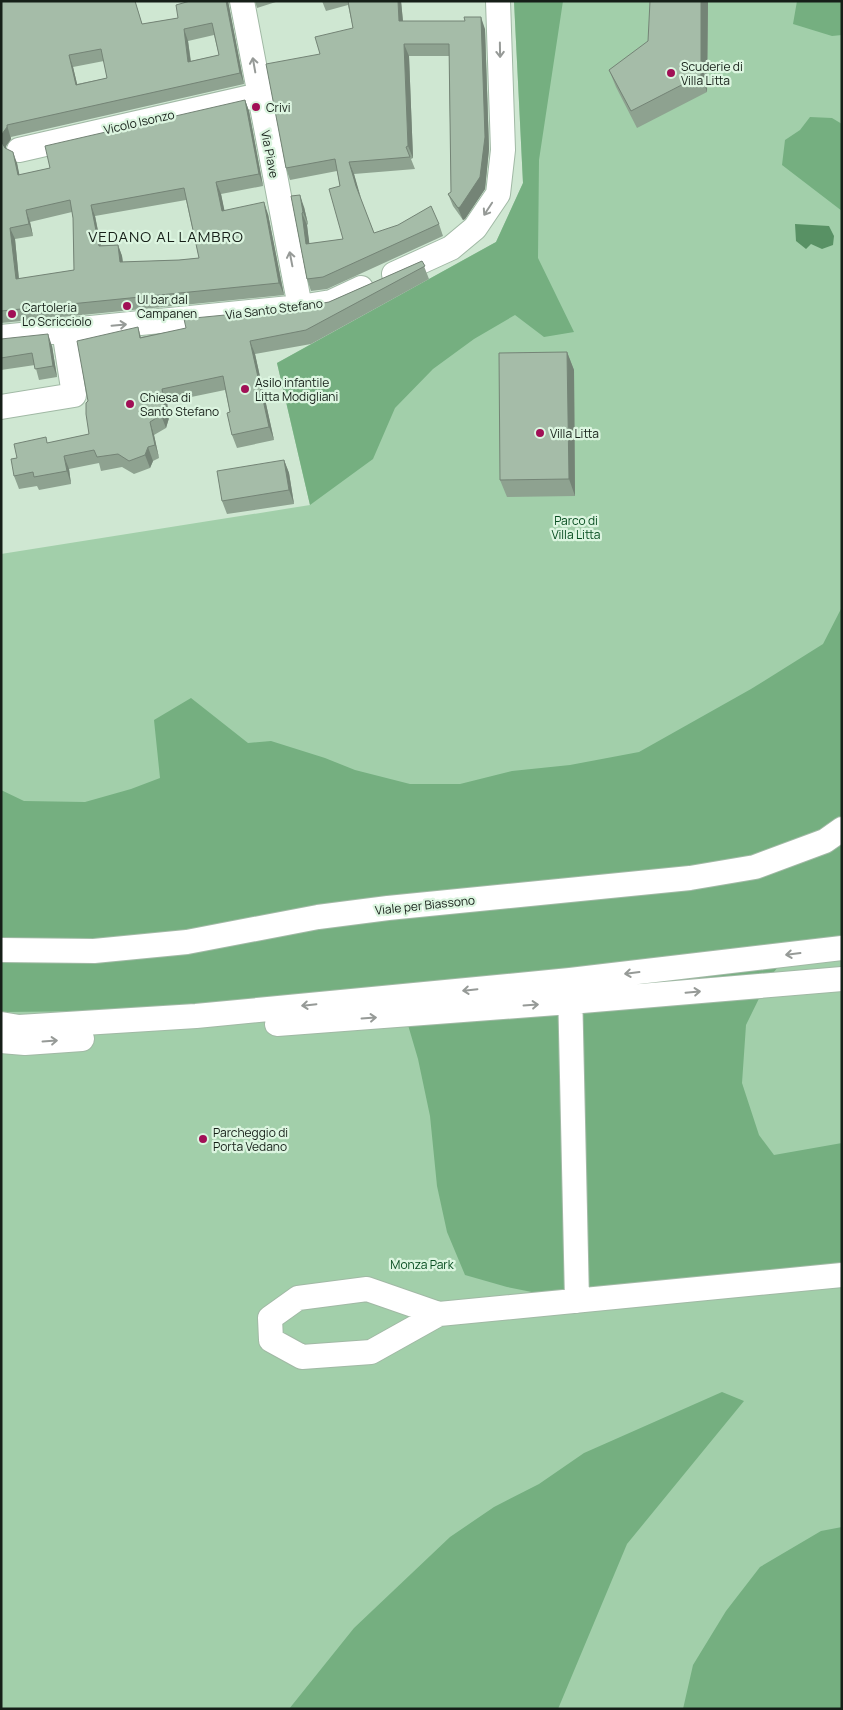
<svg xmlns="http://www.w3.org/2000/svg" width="843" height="1710" font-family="Manrope,sans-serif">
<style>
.green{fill:#a2cfaa}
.forest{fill:#75af80}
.water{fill:#589164}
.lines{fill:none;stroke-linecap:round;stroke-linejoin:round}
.minor-casing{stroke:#a1b9a5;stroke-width:26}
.minor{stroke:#fff;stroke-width:24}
.wall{fill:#8ea290;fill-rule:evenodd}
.shaded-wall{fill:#748476}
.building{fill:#a5bca8;stroke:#748476;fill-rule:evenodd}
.oneway{stroke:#969a97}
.poi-dot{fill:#a11056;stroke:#dcf5e0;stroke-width:2}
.labels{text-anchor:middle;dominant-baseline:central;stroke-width:4.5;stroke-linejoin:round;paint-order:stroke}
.poi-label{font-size:12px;fill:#161f18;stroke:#dcf5e0;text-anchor:start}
.street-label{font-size:12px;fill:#161f18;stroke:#dcf5e0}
.park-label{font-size:12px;fill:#084d20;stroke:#dcf5e0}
.quarter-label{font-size:15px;letter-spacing:1px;fill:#161f18;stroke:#dcf5e0}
</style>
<rect width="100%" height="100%" fill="#cfe7d2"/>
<path class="green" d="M514 1H842V1709H1V554L310 505 277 363 496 242 523 183Z"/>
<path class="forest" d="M514 1H563L539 160 538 258 574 332 544 337 515 315 474 339 433 369 395 408 373 459 310 505 277 363 496 242 523 183Z
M797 1H842V35L832 36 793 24Z
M810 117 832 118 842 124V211L782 165 785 140 800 130Z
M842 607V960L778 967 769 978 746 1025 742 1083 759 1135 774 1155 842 1143V1275L577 1301 507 1287 465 1275 447 1232 437 1186 430 1116 418 1059 403 1008 1 1012V790L24 801 85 802 131 789 160 778 154 720 191 698 248 743 271 741 325 758 355 770 410 784H460L512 771 570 765 639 752 751 689 823 644Z
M722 1392 744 1401 627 1544 558 1709H289L354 1628 450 1537 494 1507 539 1484 584 1453Z
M842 1527V1709H683L693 1665 726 1611 760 1567 821 1531Z"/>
<path class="water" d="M795 224 829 226 834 236 833 245 822 249 811 244 806 249 796 241Z"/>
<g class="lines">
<g class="minor-casing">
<path id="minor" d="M242 1 300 307
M19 150 259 95
M394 274 451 248 475 228 498 194 503 150 498 1
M1 337 300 307 331 302 361 288
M1 407 74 395 64 330
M1 950 94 951 187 942 318 917 388 908 690 878 755 867 825 841 842 829
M570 987 577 1301
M1 1024 19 1027 196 1016 570 980 842 948
M277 1024 570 1002 842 979
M1 1041 25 1043 82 1039
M439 1314 367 1289 298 1298 270 1318 271 1340 302 1357 371 1352 439 1314 842 1275"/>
</g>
<use href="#minor" class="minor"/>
</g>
<path class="wall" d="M1 1H135L142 24 178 18 228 1 244 84 11 137V139L6 146V148L17 163 19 175 50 168 245 100 249 111 263 186 221 194 224 210 268 214 284 295 1 323ZM214 35 219 55 191 61 188 41ZM104 61 107 78 77 84 73 67ZM186 200 199 258 179 260 123 262 122 256 118 245H101L95 216ZM72 212 73 218 74 270 19 279 15 239 33 236 30 222Z
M255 1H279L257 8Z
M322 1H401L403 21 485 29 489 149 485 189 465 219 463 220 453 206 448 194 451 192 449 56H409L413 158 411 159 415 169 354 174 360 197 374 233 439 224 443 236 327 289 311 291 307 279 291 196 304 207 308 224 307 225 309 244 343 239 340 186 337 171 290 180 286 168 320 54 353 28 348 5 326 11Z
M708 1 707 92 637 128 616 87 609 70Z
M422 261 429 279 311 344 255 354 274 440 237 448 232 435 230 412 225 390 167 402 169 418 166 428 154 435 159 458 153 461 150 468 134 474 122 467 101 471 99 463 69 469 71 484 39 490 37 486 19 489 14 476 17 458 48 443 89 434 88 401 138 327 141 337 297 308 329 302Z
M1 339 52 346 57 377 39 380 35 365 1 370Z
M567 352 574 370 575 496 507 497 500 480Z
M284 460 289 473 294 504 227 514 222 501Z"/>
<path class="shaded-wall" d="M226 1H228L244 84 240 73Z
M398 1H401L404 33 399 21Z
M701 1H708L707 92 701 75Z
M481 17 485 29 489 149 485 189 465 219 463 220 458 208Z
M184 29 188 41 192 73 188 62Z
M404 44 409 56 413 158 408 146Z
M69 55 73 67 80 96 76 85Z
M245 100 249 111 263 186 259 174Z
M7 125 11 139 6 146V153L1 141 2 134Z
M13 152 17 163 22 187 18 175Z
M349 162 354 174 361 198 356 186Z
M216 182 221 194 227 222 222 211Z
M300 195 304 207 308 224 303 212Z
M264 202 268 214 284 295 279 283Z
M91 205 95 216 103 257 99 246Z
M26 210 30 222 33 236 29 224Z
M302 213 307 225 311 256 306 244Z
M10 228 15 239 20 291 16 279Z
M118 245 122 256 124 274 120 262Z
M48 334 52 346 57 377 53 366Z
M250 341 255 354 274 440 269 427Z
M567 352 574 370 575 496 569 479Z
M162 389 167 402 169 418 166 428 161 415Z
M150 422 154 435 159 458 155 445Z
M148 447 153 461 150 468 145 455Z
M64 456 69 469 71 484 67 471Z
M284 460 289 473 294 504 289 490Z"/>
<path class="building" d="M1 1H135L142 24 178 18 176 5 190 1H226L240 73 7 125V127L2 134 1 141 5 148 13 152 18 175 50 168 45 146 245 100 259 174 216 182 222 211 264 202 279 283 1 311ZM212 23 219 55 188 62 184 29ZM101 49 107 78 76 85 69 55ZM184 188 199 258 179 260 120 262 118 245 99 246 91 205ZM70 200 73 218 74 270 16 279 10 228 29 224 26 210Z
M348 1H398L399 21H465L464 17H481L485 137 480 177 460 207 458 208 448 194 451 192 449 44H404L408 146 406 147 410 157 349 162 356 186 374 233 398 225 431 206 439 224 323 277 307 279 291 196 300 195 303 212 302 213 306 244 343 239 329 189 340 186 335 159 286 168 266 64 320 54 315 37 353 28Z
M650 1H701V75L631 111 609 70 648 41Z
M422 261 425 266 306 330 250 341 269 427 232 435 227 413 230 412 223 376 162 389 164 405 161 415 150 422 155 445 148 447 145 455 129 461 118 454 97 457 94 450 64 456 67 471 34 477 33 472 14 476 11 459 17 458 14 444 46 437 47 443 89 434 86 414V403L88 401 77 341 138 327 140 338 186 328 184 319 297 308 329 302Z
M48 334 53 366 35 369 32 353 1 358V339Z
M567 352 569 479 500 480 499 353Z
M284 460 289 490 222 501 217 471Z"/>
<defs><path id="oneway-shaft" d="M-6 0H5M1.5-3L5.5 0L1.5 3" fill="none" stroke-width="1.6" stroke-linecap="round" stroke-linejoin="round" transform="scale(1.25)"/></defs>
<g class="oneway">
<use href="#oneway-shaft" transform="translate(500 50) rotate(89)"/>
<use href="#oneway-shaft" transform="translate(254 65) rotate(-100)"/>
<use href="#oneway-shaft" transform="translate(488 209) rotate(123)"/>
<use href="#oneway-shaft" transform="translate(291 259) rotate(-101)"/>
<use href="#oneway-shaft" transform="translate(119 325) rotate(-5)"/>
<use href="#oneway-shaft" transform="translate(793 954) rotate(173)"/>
<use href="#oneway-shaft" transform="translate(632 973) rotate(173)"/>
<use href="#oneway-shaft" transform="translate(470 990) rotate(174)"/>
<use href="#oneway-shaft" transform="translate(693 992) rotate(-5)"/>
<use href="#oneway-shaft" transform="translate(309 1005) rotate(174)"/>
<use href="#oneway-shaft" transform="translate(531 1005) rotate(-4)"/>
<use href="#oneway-shaft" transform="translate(369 1018) rotate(-4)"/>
<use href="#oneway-shaft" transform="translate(50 1041) rotate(-4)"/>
</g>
<g class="poi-dot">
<circle cx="671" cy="73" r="5"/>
<circle cx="256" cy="107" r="5"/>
<circle cx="127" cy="306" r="5"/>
<circle cx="12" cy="314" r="5"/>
<circle cx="245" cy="389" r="5"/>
<circle cx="130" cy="404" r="5"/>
<circle cx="540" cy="433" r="5"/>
<circle cx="203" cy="1139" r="5"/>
</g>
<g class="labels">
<g class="poi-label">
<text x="681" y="66">Scuderie di<tspan x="681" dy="14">Villa Litta</tspan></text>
<text x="266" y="107">Crivi</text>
<text x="137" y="299">Ul bar dal<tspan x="137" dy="14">Campanen</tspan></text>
<text x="22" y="307">Cartoleria<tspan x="22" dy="14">Lo Scricciolo</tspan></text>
<text x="255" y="382">Asilo infantile<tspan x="255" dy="14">Litta Modigliani</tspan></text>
<text x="140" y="397">Chiesa di<tspan x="140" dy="14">Santo Stefano</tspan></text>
<text x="550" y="433">Villa Litta</text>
<text x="213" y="1132">Parcheggio di<tspan x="213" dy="14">Porta Vedano</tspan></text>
</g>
<g class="street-label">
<text transform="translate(139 122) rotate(-13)">Vicolo Isonzo</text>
<text transform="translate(270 154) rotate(79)">Via Piave</text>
<text transform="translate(274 309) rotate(-7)">Via Santo Stefano</text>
<text transform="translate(425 905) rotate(-6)">Viale per Biassono</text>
</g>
<g class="park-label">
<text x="576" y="520">Parco di<tspan x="576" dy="14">Villa Litta</tspan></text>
<text x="422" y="1264">Monza Park</text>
</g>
<g class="quarter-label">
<text x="166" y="236">VEDANO AL LAMBRO</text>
</g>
</g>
<rect width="843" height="1710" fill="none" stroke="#161f18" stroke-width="5"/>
</svg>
